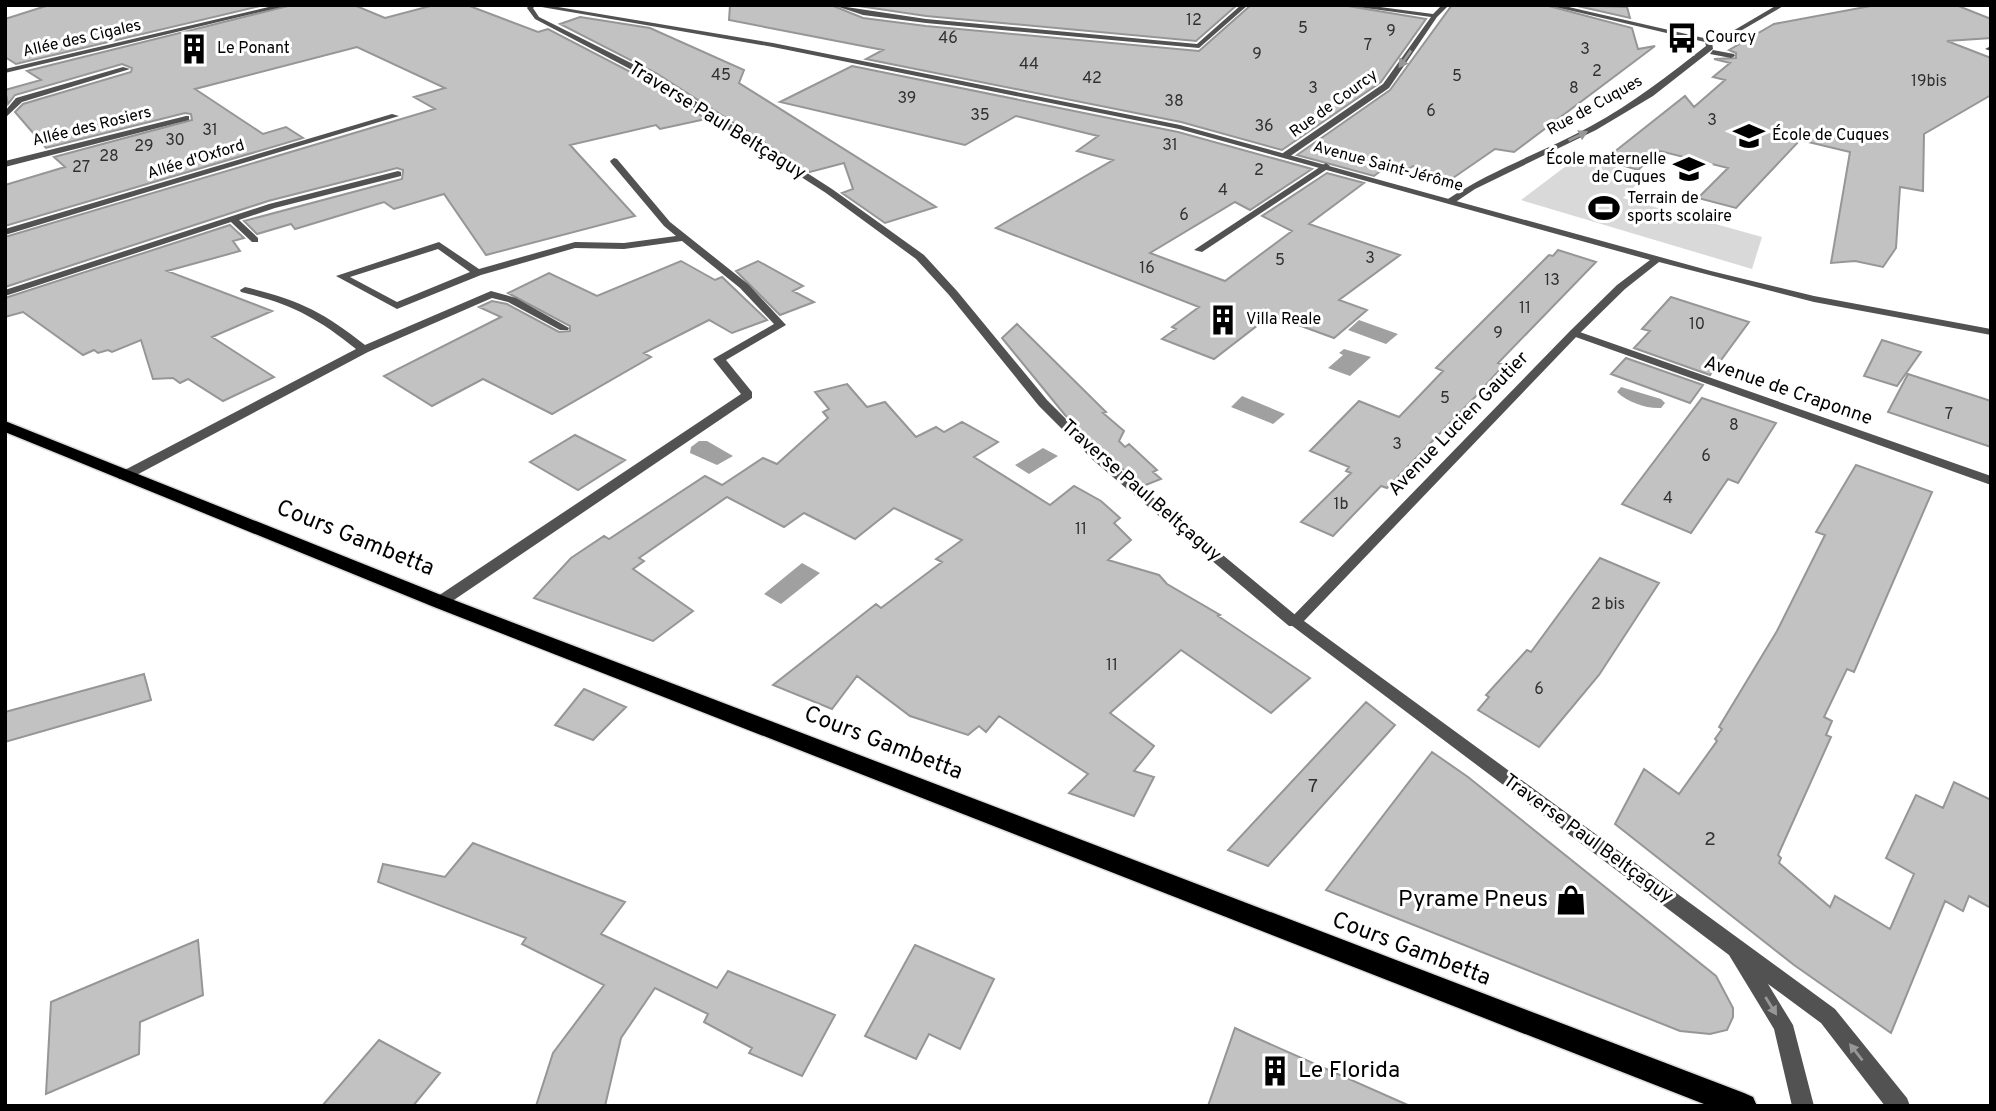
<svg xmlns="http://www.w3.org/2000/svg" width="1996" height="1111" font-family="Overpass,sans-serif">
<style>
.green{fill:#d9d9d9}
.water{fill:#a0a0a0}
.building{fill:#c2c2c2;stroke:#969696;stroke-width:2}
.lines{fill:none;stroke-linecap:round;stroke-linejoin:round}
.primary-casing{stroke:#dbdbdb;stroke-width:3}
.pedestrian{fill:#525252;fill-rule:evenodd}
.minor{fill:#525252;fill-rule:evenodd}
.tertiary{fill:#525252;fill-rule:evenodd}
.primary{fill:#000;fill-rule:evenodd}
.oneway{fill:#979797}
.labels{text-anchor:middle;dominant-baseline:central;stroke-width:6;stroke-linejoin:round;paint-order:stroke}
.number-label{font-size:16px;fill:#303030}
.far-poi-label{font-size:16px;fill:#000;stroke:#fff;text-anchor:start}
.far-street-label{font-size:16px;fill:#000;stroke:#fff}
.street-label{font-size:19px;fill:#000;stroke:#fff}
.near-number-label{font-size:19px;fill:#303030}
.near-street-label{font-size:23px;fill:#000;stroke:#fff}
.near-poi-label{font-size:23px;fill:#000;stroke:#fff;text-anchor:end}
</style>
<rect width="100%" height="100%" fill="#fff"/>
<path class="green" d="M1578 157 1646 175 1623 198 1762 237 1752 269 1521 200Z"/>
<path class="water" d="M1359 320 1398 334 1386 344 1348 330Z
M1344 349 1371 357 1350 376 1328 368 1343 355 1339 353Z
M1621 387 1661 399 1665 403 1661 408C1647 409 1627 402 1617 392Z
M1242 396 1285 414 1273 424 1231 407Z
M699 441H707L733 456 717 465 690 453 691 447Z
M1043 448 1058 456 1029 474 1015 465Z
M802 563 820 573 781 604 764 594Z"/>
<path class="building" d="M49 5H264L16 64 5 57V19Z
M292 5H354L385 18 434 5H467L538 32 548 29 648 81 706 119 660 129 656 125 570 145 635 216 486 255 444 194 394 209 384 202 295 229 291 224 257 234 244 221 402 179 403 170 397 168 268 201 5 287V237L435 109 414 97 445 88 357 47 195 89 263 134 286 127 303 138 5 226V185L65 167 54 157 192 120 191 114 185 113 46 148 15 112 23 104 131 72 132 68 122 64 15 95 8 104 5 90 41 80 27 71Z
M730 5H831L863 18 926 26 1199 51 1251 5H1342L1426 19 1381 82 1282 150 1181 122 866 59 883 50 729 20Z
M852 5H1237L1196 41 926 16Z
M1452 5H1545L1632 28 1638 49 1655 46 1514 152 1495 149 1453 178 1413 166 1403 173 1386 167 1374 176 1297 155 1390 90Z
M1573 5 1627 7 1630 18Z
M1876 5H1956L1991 19V38L1947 41 1991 58V95L1924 134 1923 191 1900 187 1896 248 1883 267 1855 261 1831 263 1850 152 1800 140 1736 208 1698 198 1728 168 1660 151 1638 170 1604 160 1685 96 1694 107 1725 80 1713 77 1730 63 1714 59 1736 58V53L1729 50 1774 24Z
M580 17 650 28 744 70 739 83 936 207 885 223 842 193 853 189 844 163 810 172 656 73 560 24Z
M852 66 1178 132 1312 169 1250 210 1235 202 1150 253 1225 281 1292 231 1262 216 1327 173 1364 183 1309 224 1400 255 1339 300 1367 310 1334 338 1271 315 1214 359 1162 339 1176 329 1172 327 1199 307 996 228 1113 160 1077 151 1098 136 1016 116 965 145 780 102Z
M230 225 244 238 233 241 240 251 167 271 272 311 212 337 274 377 223 401 188 379 180 383 173 378 153 379 141 340 112 352 108 350 98 353 94 350 83 355 23 312 5 317V298Z
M1558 250 1596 262 1498 363 1504 365 1476 396 1387 488 1381 486 1333 536 1301 522 1351 473 1346 471 1349 467 1310 451 1359 401 1399 417 1443 371 1436 368 1549 255 1553 256Z
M681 261 715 280 722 277 767 320 732 333 709 320 644 353 651 357 552 414 483 379 432 406 384 376 501 317 479 307 492 301 507 304 559 332 570 331V326L508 293 549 273 597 296Z
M758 261 803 286 793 291 814 302 780 315 736 271Z
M1671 297 1749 322 1710 375 1634 348 1650 331 1642 329Z
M1017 324 1106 412 1103 413 1124 431 1119 441 1125 447 1129 444 1157 470 1153 472 1161 479 1143 486 1104 453 1065 415 1002 338Z
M1882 340 1921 352 1897 386 1864 376Z
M1626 358 1703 385 1690 403 1611 374Z
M1908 374 1991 401V447L1888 412Z
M847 384 867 407 885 402 916 437 936 427 944 432 962 422 998 442 974 457 1050 505 1074 486 1101 501 1120 518 1114 523 1131 540 1108 560 1159 575 1167 584 1220 615 1218 616 1310 678 1271 713 1181 650 1110 713 1154 746 1134 771 1154 777 1134 816 1069 793 1088 774 999 716 986 732 979 726 968 735 910 716 857 676 832 709 773 685 876 604 881 608 942 562 936 559 962 540 894 508 855 539 804 513 784 527 727 497 639 558 644 561 633 569 693 611 653 641 534 598 571 558 604 536 609 539 705 476 722 485 763 458 777 464 828 418 823 412 829 409 815 392Z
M1702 398 1776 423 1738 483 1728 479 1691 533 1622 504Z
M575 435 625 460 578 490 530 462Z
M1856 465 1932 492 1854 672 1847 669 1824 717 1832 721 1826 735 1831 737 1778 855 1781 858 1779 863 1830 907 1835 896 1890 929 1914 874 1886 858 1916 795 1943 808 1954 782 1991 800V908L1969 896 1963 911 1945 901 1891 1033 1794 965 1615 824 1644 769 1679 794 1717 741 1715 739 1722 729 1719 727 1777 631 1825 535 1816 532Z
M1600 558 1659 583 1599 675 1539 747 1478 710 1489 697 1486 695 1527 650 1531 652Z
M144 674 151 700 5 742V712Z
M584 689 626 707 593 740 555 725Z
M1366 702 1395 725 1268 866 1228 850Z
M1432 752 1468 777 1716 976 1733 1008V1017L1727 1030 1710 1034 1680 1031 1326 890Z
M473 843 625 902 601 934 717 988 728 971 835 1015 802 1076 749 1053 752 1048 704 1022 708 1014 655 988 621 1038 605 1106H536L553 1053 604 985 522 944 526 938 378 882 383 864 445 877Z
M198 940 203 995 140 1022 139 1054 46 1094 51 1002Z
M915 945 994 979 960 1049 929 1034 916 1059 865 1036Z
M1235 1028 1252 1036 1410 1106H1208Z
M379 1040 440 1073 413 1106H322Z"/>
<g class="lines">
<g class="primary-casing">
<path id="primary" d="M5 421 446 597 1744 1093 1753 1097 1757 1106H1709L434 607 5 432Z"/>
</g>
<path class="pedestrian" d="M529 5H536L533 8 539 17 655 75 832 189 924 255 957 291 1047 400 1102 455 1299 618 1301 622 1299 626H1289L1094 461 1039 406 949 295 916 259 826 193 649 79 535 19 527 8Z"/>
<path class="minor" d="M277 5H290L5 73V69Z
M833 5 926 19 1197 44 1241 5H1248L1199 48 926 23 863 15Z
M1344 5H1365L1433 14 1442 5H1449L1437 17 1389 88 1289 157H1283V153L1383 84 1431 17Z
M1547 5H1560L1708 39 1726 35 1777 5H1785L1730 37 1712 42 1713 49 1653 96 1596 130 1475 189 1454 203H1448V199C1493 169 1544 152 1591 126 1633 103 1669 75 1706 46L1705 42Z
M1989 47H1991V51L1985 49Z
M1713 50 1734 54 1735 56 1731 58 1710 54Z
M123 67 130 69 22 102 5 118V111L16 98Z
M392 114 399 116 5 235V229Z
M186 116H189V120L5 167V161Z
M614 158 617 159 670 222 748 284 786 325 726 360 752 392V398L445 606H435L433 602 435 598 741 394 713 359 774 324 740 288 682 241 624 249 575 248 481 275 397 309 336 276 439 242 479 269 575 242 624 243 676 236 664 226 611 163 610 161ZM438 249 470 272 397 302 350 277Z
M1326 163 1330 166 1329 168 1202 252 1194 250Z
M398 171 401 172V176L275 208 239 220 258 238V242H252L231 222 5 296V290L269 204Z
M245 287C297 299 324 312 365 345L491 291 516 298 569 328 568 330H560L508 302 492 298 368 352 129 479H119L118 476 119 473 356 349C316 317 291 304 241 292L240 290Z
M1574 330 1991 476V485L1570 335V331Z"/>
<path class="tertiary" d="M530 5H546L773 43 1180 125 1711 271 1814 296 1991 329V335L1814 302 1659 262 1625 289 1578 335 1304 621 1835 1009 1907 1098 1910 1106H1885L1821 1023 1768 984 1793 1025 1814 1106H1792L1774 1029 1729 955 1287 622 1570 331 1617 285 1650 260 1179 129 773 47Z"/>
<use href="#primary" class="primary"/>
</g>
<defs><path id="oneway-solid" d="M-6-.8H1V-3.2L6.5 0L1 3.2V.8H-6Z" transform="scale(1.75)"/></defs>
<g class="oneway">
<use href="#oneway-solid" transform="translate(1405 59) rotate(125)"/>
<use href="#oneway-solid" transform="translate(1578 136) rotate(-26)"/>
<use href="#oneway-solid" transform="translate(1771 1006) rotate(58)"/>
<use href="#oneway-solid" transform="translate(1856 1052) rotate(-128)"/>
</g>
<defs>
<g id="bus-bare" transform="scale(2.415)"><path d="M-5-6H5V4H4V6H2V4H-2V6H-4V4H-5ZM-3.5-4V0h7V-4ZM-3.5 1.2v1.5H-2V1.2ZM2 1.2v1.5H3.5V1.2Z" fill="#000" stroke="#fff" stroke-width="2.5" paint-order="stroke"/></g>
<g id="building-bare" transform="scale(2.415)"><path d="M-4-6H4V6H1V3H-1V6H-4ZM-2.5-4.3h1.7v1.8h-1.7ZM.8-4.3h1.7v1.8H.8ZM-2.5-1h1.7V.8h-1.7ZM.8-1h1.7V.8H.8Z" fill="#000" stroke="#fff" stroke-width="2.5" paint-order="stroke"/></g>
<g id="school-bare" transform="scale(2.415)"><path d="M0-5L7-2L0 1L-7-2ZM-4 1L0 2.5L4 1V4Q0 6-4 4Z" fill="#000" stroke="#fff" stroke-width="2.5" paint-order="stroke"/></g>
<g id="stadium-bare" transform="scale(2.415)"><path d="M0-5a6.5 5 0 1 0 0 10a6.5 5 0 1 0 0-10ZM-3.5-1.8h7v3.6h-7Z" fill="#000" stroke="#fff" stroke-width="2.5" paint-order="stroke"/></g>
<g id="shop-bare" transform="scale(2.415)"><path d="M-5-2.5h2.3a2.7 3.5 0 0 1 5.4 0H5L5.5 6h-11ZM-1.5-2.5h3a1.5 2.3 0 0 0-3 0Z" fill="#000" stroke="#fff" stroke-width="2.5" paint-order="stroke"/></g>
</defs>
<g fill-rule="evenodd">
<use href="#bus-bare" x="1682" y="38"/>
<use href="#building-bare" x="194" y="49"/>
<use href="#school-bare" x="1749" y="136"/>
<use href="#school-bare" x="1689" y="169"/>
<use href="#stadium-bare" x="1604" y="208"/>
<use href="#building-bare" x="1223" y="320"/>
<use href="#shop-bare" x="1571" y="900"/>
<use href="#building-bare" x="1275" y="1071"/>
</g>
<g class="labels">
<g class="number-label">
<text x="1194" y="21">12</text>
<text x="1303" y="29">5</text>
<text x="1391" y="32">9</text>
<text x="948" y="39">46</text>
<text x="1368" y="46">7</text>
<text x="1585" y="50">3</text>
<text x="1257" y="55">9</text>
<text x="1029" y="65">44</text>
<text x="1597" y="72">2</text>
<text x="721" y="76">45</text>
<text x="1457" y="77">5</text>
<text x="1092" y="79">42</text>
<text x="1929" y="82">19bis</text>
<text x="1313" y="89">3</text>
<text x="1574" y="89">8</text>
<text x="907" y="99">39</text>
<text x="1174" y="102">38</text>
<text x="1431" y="112">6</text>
<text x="980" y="116">35</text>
<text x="1712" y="121">3</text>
<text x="1264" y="127">36</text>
<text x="210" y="131">31</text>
<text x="175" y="141">30</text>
<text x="1170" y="146">31</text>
<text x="144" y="147">29</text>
<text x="109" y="157">28</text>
<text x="81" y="168">27</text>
<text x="1259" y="171">2</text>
<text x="1223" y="191">4</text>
<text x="1184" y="216">6</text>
<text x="1370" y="259">3</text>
<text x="1280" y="261">5</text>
<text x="1147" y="269">16</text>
<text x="1552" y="281">13</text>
<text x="1525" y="309">11</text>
<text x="1697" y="325">10</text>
<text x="1498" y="334">9</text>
<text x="1445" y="399">5</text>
<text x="1949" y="415">7</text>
<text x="1734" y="426">8</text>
<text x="1397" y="445">3</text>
<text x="1706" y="457">6</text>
<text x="1668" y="499">4</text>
<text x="1341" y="505">1b</text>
<text x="1081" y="530">11</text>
<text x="1608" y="605">2 bis</text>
<text x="1112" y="666">11</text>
<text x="1539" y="690">6</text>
</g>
<g class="far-poi-label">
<text x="1705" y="38">Courcy</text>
<text x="217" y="49">Le Ponant</text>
<text x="1772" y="136">École de Cuques</text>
<text x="1666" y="160" text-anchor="end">École maternelle<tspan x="1666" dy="18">de Cuques</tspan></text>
<text x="1627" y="199">Terrain de<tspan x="1627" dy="18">sports scolaire</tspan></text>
<text x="1246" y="320">Villa Reale</text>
</g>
<g class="far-street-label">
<text transform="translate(82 39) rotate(-13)">Allée des Cigales</text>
<text transform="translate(1334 104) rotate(-36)">Rue de Courcy</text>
<text transform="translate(1595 106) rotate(-29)">Rue de Cuques</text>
<text transform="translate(92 127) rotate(-14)">Allée des Rosiers</text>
<text transform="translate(196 160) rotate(-17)">Allée d'Oxford</text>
<text transform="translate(1388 167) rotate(15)">Avenue Saint-Jérôme</text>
</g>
<g class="street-label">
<text transform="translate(717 121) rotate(32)">Traverse Paul Beltçaguy</text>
<text transform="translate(1788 391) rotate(19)">Avenue de Craponne</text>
<text transform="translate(1459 424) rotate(-46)">Avenue Lucien Gautier</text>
<text transform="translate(1141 491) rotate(41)">Traverse Paul Beltçaguy</text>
<text transform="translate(1588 839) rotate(36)">Traverse Paul Beltçaguy</text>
</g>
<g class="near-number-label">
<text x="1313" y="787">7</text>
<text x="1710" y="840">2</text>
</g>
<g class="near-street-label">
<text transform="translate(355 539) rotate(22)">Cours Gambetta</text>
<text transform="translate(883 744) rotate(21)">Cours Gambetta</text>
<text transform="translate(1411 950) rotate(21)">Cours Gambetta</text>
</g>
<g class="near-poi-label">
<text x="1548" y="900">Pyrame Pneus</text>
<text x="1298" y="1071" text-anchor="start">Le Florida</text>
</g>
</g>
<rect width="1996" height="1111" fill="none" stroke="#000000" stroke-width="14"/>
</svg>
